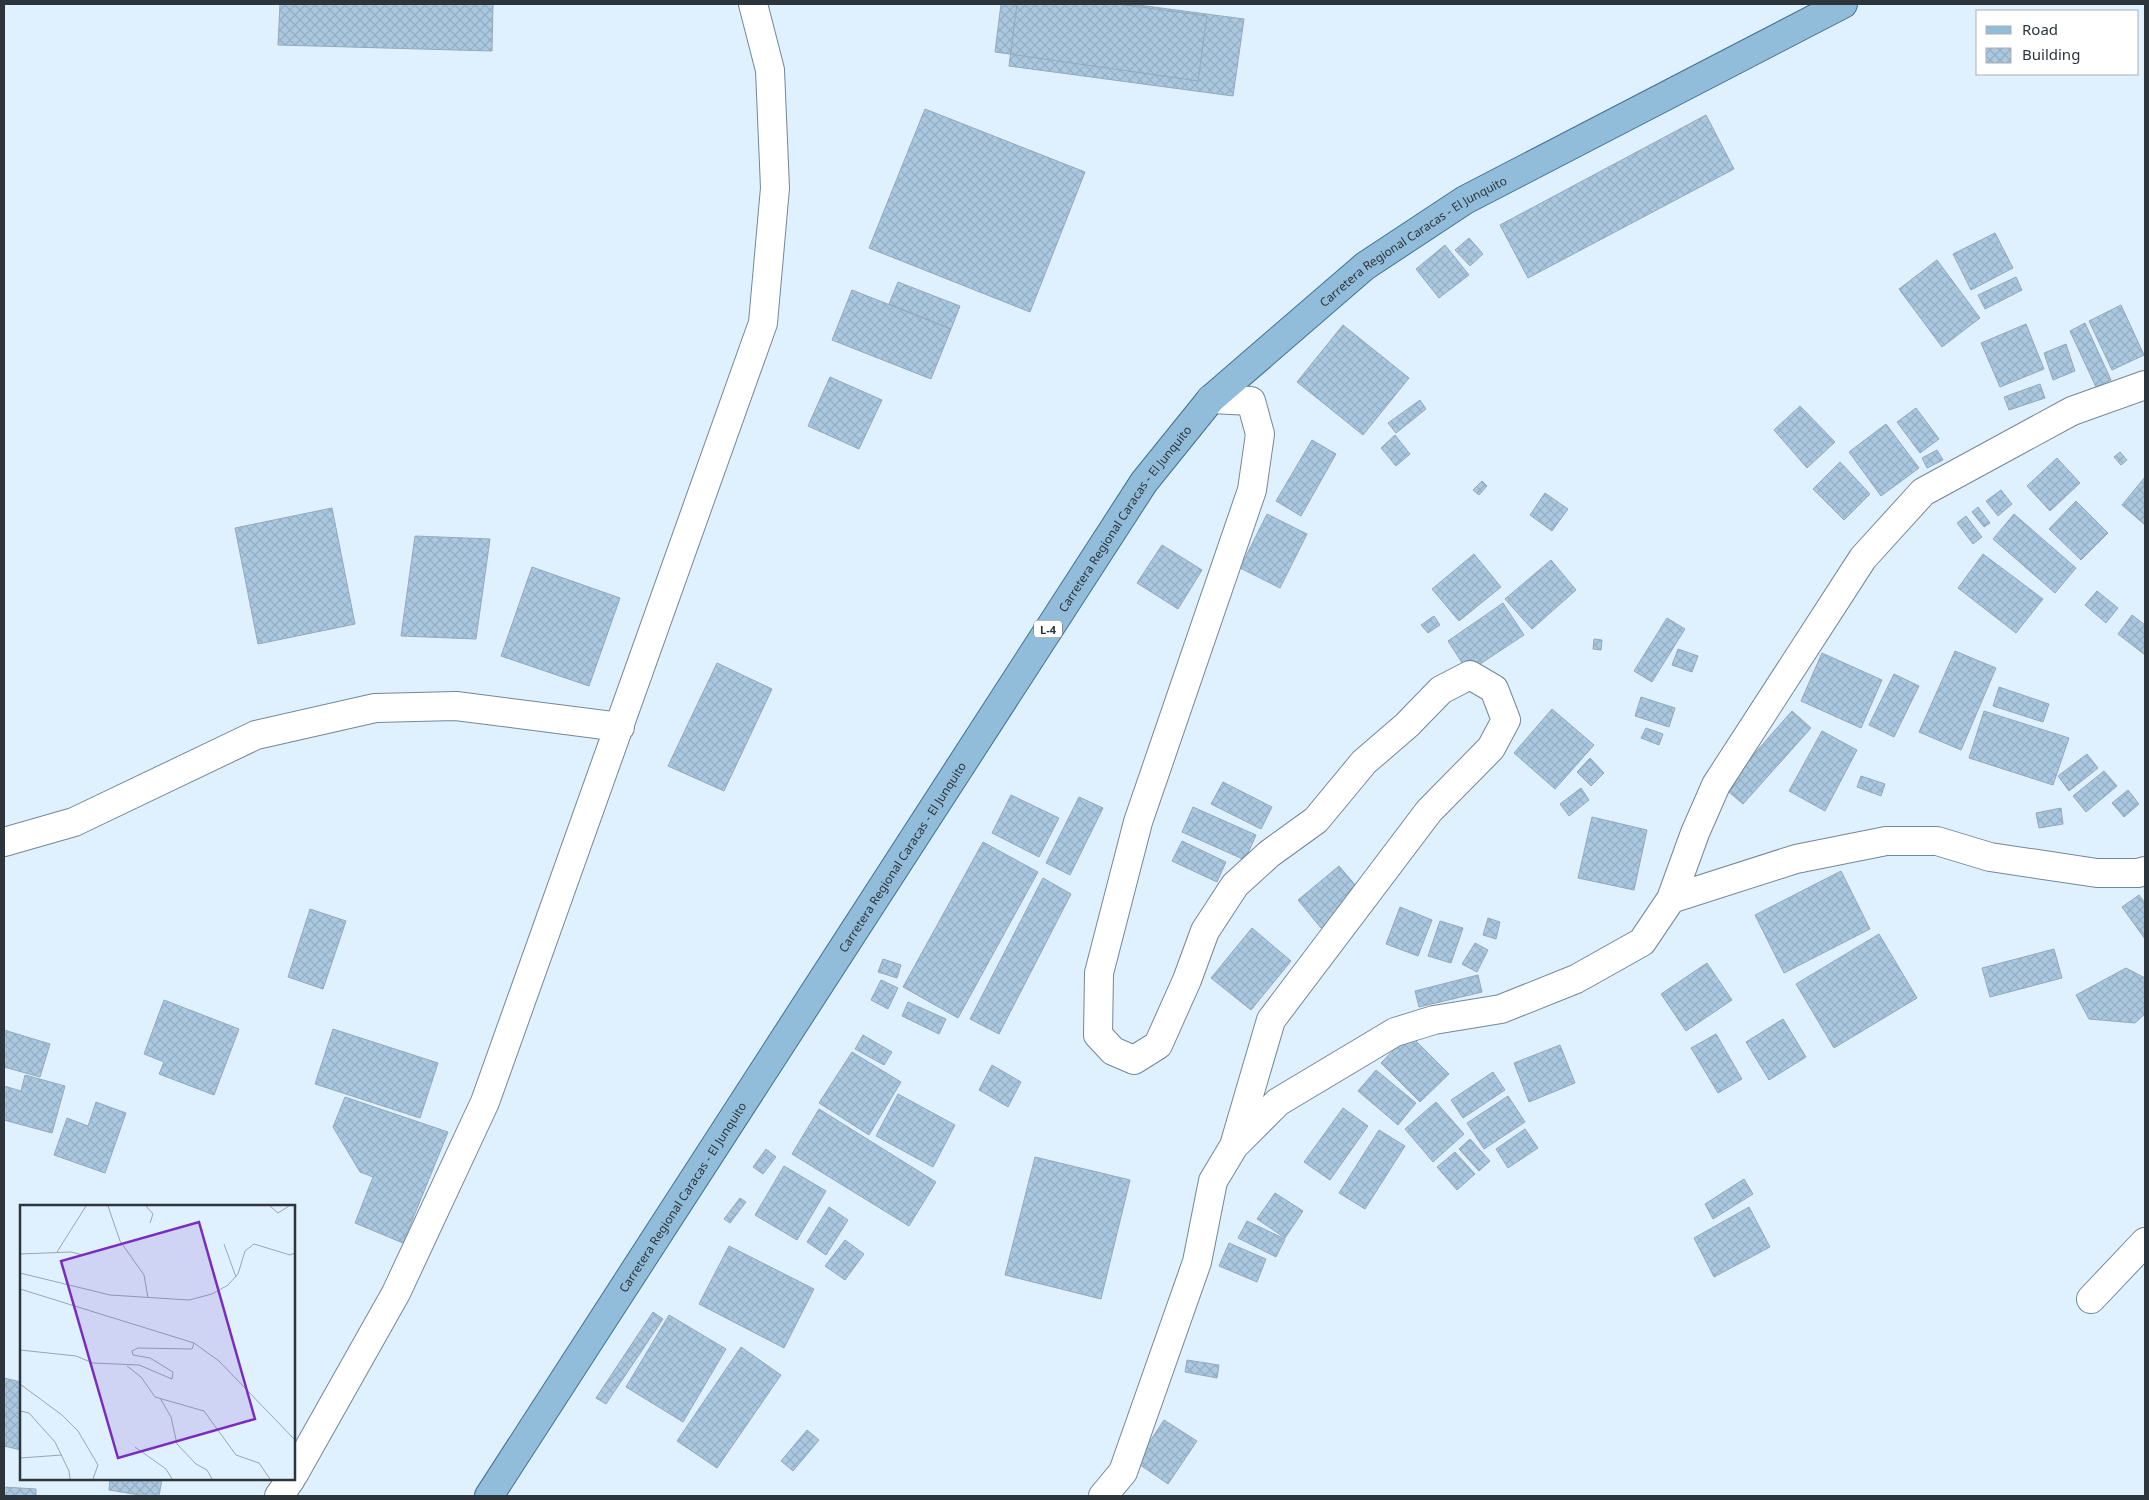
<svg xmlns="http://www.w3.org/2000/svg" width="2149" height="1500" font-family="'Noto Sans',sans-serif">
<style>
.building{fill:url(#building-cross-hatch);stroke:#94a9b9}
.lines{fill:none;stroke-linecap:round;stroke-linejoin:round}
.minor-casing{stroke:#738796;stroke-width:30}
.primary-casing{stroke:#3f7192;stroke-width:30}
.minor{stroke:#fff;stroke-width:28}
.primary{stroke:#92bdda;stroke-width:28}
.labels{text-anchor:middle;dominant-baseline:central;stroke-width:4.5;stroke-linejoin:round;paint-order:stroke}
.shield{fill:#fff;stroke:#6c7276;stroke-width:1}
.shield-label{font-size:11px;font-weight:bold;fill:#2d353c}
.street-label{font-size:12px;fill:#2d353c;stroke:#fff}
.inset-road{fill:none;stroke:#98a6b1;stroke-width:1}
.view{fill:#7b2cbf;fill-opacity:0.15;stroke:#7b2cbf;stroke-width:2.5}
.inset-edge{fill:none;stroke:#2d353c;stroke-width:2.5}
</style>
<defs>
<pattern id="building-cross-hatch" width="8" height="8" patternUnits="userSpaceOnUse" patternTransform="scale(1.25)"><rect width="8" height="8" fill="#aac9e1"/><path d="M0 0l8 8M0 8l8-8" fill="none" stroke="#93adc2"/></pattern>
</defs>
<rect width="100%" height="100%" fill="#dff1ff"/>
<path class="building" d="M280 4H493L492 51 278 45Z
M1001 4H1118L1207 16 1198 81 995 52Z
M1017 4H1131L1244 19 1233 96 1009 66Z
M925 109 1085 172 1030 312 869 248Z
M1706 115 1734 169 1528 278 1500 225Z
M1995 233 2013 268 1971 290 1953 254Z
M1469 238 1483 254 1470 266 1455 250Z
M1445 245 1469 275 1439 298 1416 269Z
M1937 260 1980 318 1942 347 1899 289Z
M2016 277 2022 290 1985 309 1978 295Z
M898 282 960 306 951 329 889 304Z
M852 290 951 329 931 379 832 340Z
M2121 305 2144 355 2112 370 2089 321Z
M2085 323 2111 380 2096 387 2070 331Z
M2026 324 2044 369 2000 387 1981 343Z
M1343 325 1409 378 1363 435 1297 382Z
M2066 344 2075 371 2053 380 2044 353Z
M830 377 882 400 859 449 808 426Z
M2040 384 2045 398 2009 410 2004 397Z
M1420 400 1426 409 1396 433 1388 423Z
M1800 406 1835 442 1807 468 1774 430Z
M1916 408 1939 439 1920 453 1897 422Z
M1886 424 1919 468 1881 496 1849 452Z
M1395 435 1410 454 1396 466 1381 448Z
M1312 440 1336 454 1301 516 1276 501Z
M1937 450 1943 460 1927 468 1922 458Z
M2120 452 2127 460 2121 465 2114 457Z
M2057 458 2080 483 2050 511 2027 486Z
M1840 462 1870 494 1844 520 1813 489Z
M2145 477V525L2122 505Z
M1482 481 1487 486 1479 495 1473 490Z
M2001 490 2012 504 1998 516 1986 501Z
M1545 493 1568 509 1552 531 1530 515Z
M2076 501 2108 533 2081 560 2049 529Z
M1978 507 1990 523 1984 527 1972 512Z
M332 508 355 624 258 644 235 528Z
M1267 514 1307 534 1280 588 1240 568Z
M2014 514 2076 568 2055 593 1993 539Z
M1966 516 1982 537 1973 544 1957 523Z
M415 536 490 539 476 639 401 636Z
M1162 545 1202 570 1178 609 1137 583Z
M1474 554 1501 587 1459 621 1432 589Z
M1983 554 2043 599 2016 633 1958 588Z
M1551 560 1576 590 1532 629 1505 599Z
M532 567 620 598 589 686 501 656Z
M2097 591 2118 608 2106 623 2085 605Z
M1503 603 1524 635 1468 672 1448 641Z
M2132 615 2145 625V655L2118 634Z
M1434 616 1440 625 1428 633 1421 625Z
M1667 618 1685 629 1652 682 1634 671Z
M1594 639 1602 640 1601 650 1593 649Z
M1678 649 1698 656 1692 672 1672 665Z
M1955 651 1996 668 1961 750 1919 732Z
M1822 653 1882 680 1861 728 1801 701Z
M717 663 772 689 724 791 668 766Z
M1894 674 1919 686 1894 737 1869 725Z
M1999 687 2049 704 2043 722 1993 706Z
M1641 697 1675 708 1669 727 1635 716Z
M1552 709 1594 745 1555 789 1514 753Z
M1792 711 1811 728 1743 804 1724 788Z
M1984 711 2069 738 2053 785 1969 758Z
M1646 728 1663 734 1659 745 1641 738Z
M1822 731 1857 750 1825 811 1789 791Z
M2087 754 2098 768 2069 791 2058 776Z
M1590 758 1604 773 1591 786 1577 772Z
M2104 771 2117 786 2086 812 2073 796Z
M1861 776 1885 784 1881 796 1857 787Z
M1223 782 1272 807 1261 829 1211 804Z
M1581 788 1589 800 1569 816 1560 804Z
M2128 790 2139 804 2124 817 2112 803Z
M1011 795 1059 818 1039 857 992 833Z
M1079 797 1103 808 1070 875 1046 863Z
M1193 807 1256 835 1245 860 1182 832Z
M2061 808 2063 824 2039 828 2036 813Z
M1592 817 1647 830 1634 890 1578 878Z
M1182 841 1226 862 1217 882 1172 861Z
M983 842 1038 872 958 1018 903 987Z
M1339 866 1363 894 1321 928 1298 900Z
M1841 871 1870 929 1784 973 1755 915Z
M1043 878 1071 894 999 1034 970 1019Z
M2139 895 2145 903V939L2122 907Z
M1400 907 1432 920 1418 956 1386 944Z
M310 909 346 921 323 989 288 977Z
M1488 918 1500 922 1496 939 1483 935Z
M1440 921 1463 928 1451 963 1428 956Z
M1252 928 1291 961 1251 1010 1211 978Z
M1879 934 1917 998 1834 1048 1796 984Z
M1475 943 1488 950 1477 972 1462 964Z
M2054 949 2062 978 1990 997 1982 968Z
M883 959 901 965 897 978 878 972Z
M1707 963 1732 1000 1686 1031 1661 994Z
M2126 968 2145 978V1014L2135 1023 2089 1019 2076 995Z
M1478 975 1482 992 1419 1007 1415 991Z
M881 980 898 988 888 1009 871 1000Z
M164 1000 239 1029 214 1095 159 1074 164 1062 144 1054Z
M908 1002 946 1019 939 1034 902 1016Z
M1783 1019 1806 1057 1769 1080 1746 1042Z
M333 1029 438 1063 420 1118 315 1084Z
M4 1030 50 1044 40 1077 4 1067Z
M1409 1034 1449 1074 1420 1102 1381 1063Z
M1716 1034 1742 1079 1718 1093 1691 1048Z
M863 1035 892 1052 884 1065 855 1049Z
M1560 1045 1575 1083 1529 1102 1514 1063Z
M852 1052 901 1082 869 1135 819 1103Z
M992 1065 1021 1082 1008 1107 979 1090Z
M1376 1070 1416 1103 1398 1125 1358 1091Z
M1493 1072 1505 1090 1463 1118 1451 1100Z
M25 1075 65 1086 52 1133 4 1120V1086L21 1091Z
M898 1094 955 1125 933 1167 876 1136Z
M1508 1096 1525 1122 1484 1149 1467 1123Z
M345 1097 448 1132 403 1243 355 1223 373 1177 360 1172 333 1127Z
M96 1102 126 1113 105 1173 54 1155 67 1118 88 1126Z
M1436 1102 1464 1134 1433 1162 1405 1129Z
M1343 1108 1368 1126 1330 1180 1304 1162Z
M819 1109 936 1182 909 1226 792 1154Z
M1525 1129 1538 1148 1508 1168 1496 1149Z
M1379 1130 1405 1146 1365 1209 1339 1193Z
M1470 1139 1490 1161 1479 1171 1459 1149Z
M766 1149 776 1157 763 1174 753 1167Z
M1455 1152 1475 1174 1457 1190 1437 1167Z
M1035 1157 1130 1180 1101 1299 1005 1275Z
M784 1166 826 1191 797 1240 755 1215Z
M1744 1179 1753 1194 1713 1219 1705 1204Z
M1275 1193 1303 1211 1285 1238 1257 1219Z
M740 1198 746 1202 730 1223 724 1219Z
M829 1207 848 1220 826 1255 807 1242Z
M1749 1207 1770 1247 1714 1277 1694 1238Z
M1247 1221 1285 1239 1276 1257 1238 1238Z
M845 1240 864 1254 845 1280 825 1266Z
M1229 1243 1266 1259 1257 1282 1219 1266Z
M729 1246 814 1289 784 1348 699 1304Z
M653 1312 663 1319 606 1404 596 1398Z
M669 1315 726 1349 683 1422 626 1387Z
M741 1347 781 1375 717 1468 677 1441Z
M1187 1360 1219 1365 1217 1378 1185 1372Z
M4 1378 21 1382V1450L4 1446Z
M1164 1420 1197 1441 1168 1484 1136 1462Z
M807 1430 819 1440 793 1471 781 1461Z
M110 1479H162L159 1496H146L109 1490Z
M4 1487 36 1489V1496H4Z"/>
<g class="lines">
<g class="minor-casing">
<path id="minor" d="M4 842 74 822 256 735 375 708 456 706 620 727
M1671 899 1796 859 1886 841H1937L1990 857 2097 873H2138L2145 871
M1235 1145 1278 1102 1395 1032 1434 1020 1501 1009 1576 979 1642 942 1671 899 1695 833 1716 785 1863 558 1923 492 2072 411 2145 385
M2091 1299 2145 1242
M294 1474 396 1293 485 1102 763 323 775 188 770 70 753 4
M279 1496 291 1479
M1103 1496 1123 1472 1197 1262 1213 1181 1234 1146 1271 1020 1429 811 1491 748 1506 720 1494 689 1470 675 1441 690 1407 725 1364 762 1316 820 1269 854 1235 885 1205 931 1187 980 1158 1045 1134 1060 1113 1051 1098 1035 1099 973 1138 822 1252 490 1260 434 1251 401 1211 399"/>
</g>
<g class="primary-casing">
<g id="primary">
<path id="s1" d="M489 1496 1144 482 1211 399 1365 266 1465 200 1843 4"/>
</g>
</g>
<use href="#minor" class="minor"/>
<use href="#primary" class="primary"/>
</g>
<g class="labels">
<rect class="shield" x="1034" y="620.5" width="28" height="17" rx="4"/>
<g class="shield-label">
<text x="1048" y="629">L-4</text>
</g>
<g class="street-label">
<text stroke="none"><textPath href="#s1" startOffset="1571">Carretera Regional Caracas - El Junquito</textPath></text>
<text stroke="none"><textPath href="#s1" startOffset="1166">Carretera Regional Caracas - El Junquito</textPath></text>
<text stroke="none"><textPath href="#s1" startOffset="761">Carretera Regional Caracas - El Junquito</textPath></text>
<text stroke="none"><textPath href="#s1" startOffset="356">Carretera Regional Caracas - El Junquito</textPath></text>
</g>
</g>
<g transform="translate(20 1205)">
<rect width="275" height="275" fill="#dff1ff"/>
<path class="inset-road" d="M88 1 100 36 124 70 128 93M126 1 133 9 130 18M250 1 258 8 269 1M204 39 216 72M37 47 66 1M0 49 51 47 63 50M0 68 90 90 169 95 192 89 208 80 218 69 225 46 234 39 270 50 275 48M0 84 174 138 199 156 275 235M0 145 56 151 73 158 119 160 152 174 153 167 130 153 113 150 112 146 118 143 172 144 174 138M107 161 121 172 135 192 184 206 216 250 239 258 250 274M0 179 42 210 58 226 78 260 73 274M140 193 151 212 157 239 176 259 187 265 192 274M0 206 9 208 35 237 49 266 50 274M115 242 146 264 152 274M0 253 42 250"/>
<path class="view" d="M179 17 235 214 98 253 41 56Z"/>
<rect width="275" height="275" class="inset-edge"/>
</g>
<rect width="2149" height="1500" fill="none" stroke="#2d353c" stroke-width="10"/>
<rect x="1976" y="10" width="162" height="65" fill="#ffffff" stroke="#abaeb1"/>
<rect x="1986" y="26" width="25" height="8" fill="#92bdda" stroke="#abaeb1"/>
<text x="2022" y="35" font-size="15" fill="#2d353c">Road</text>
<rect x="1986" y="48" width="25" height="15" fill="url(#building-cross-hatch)" stroke="#abaeb1"/>
<text x="2022" y="60" font-size="15" fill="#2d353c">Building</text>
</svg>
